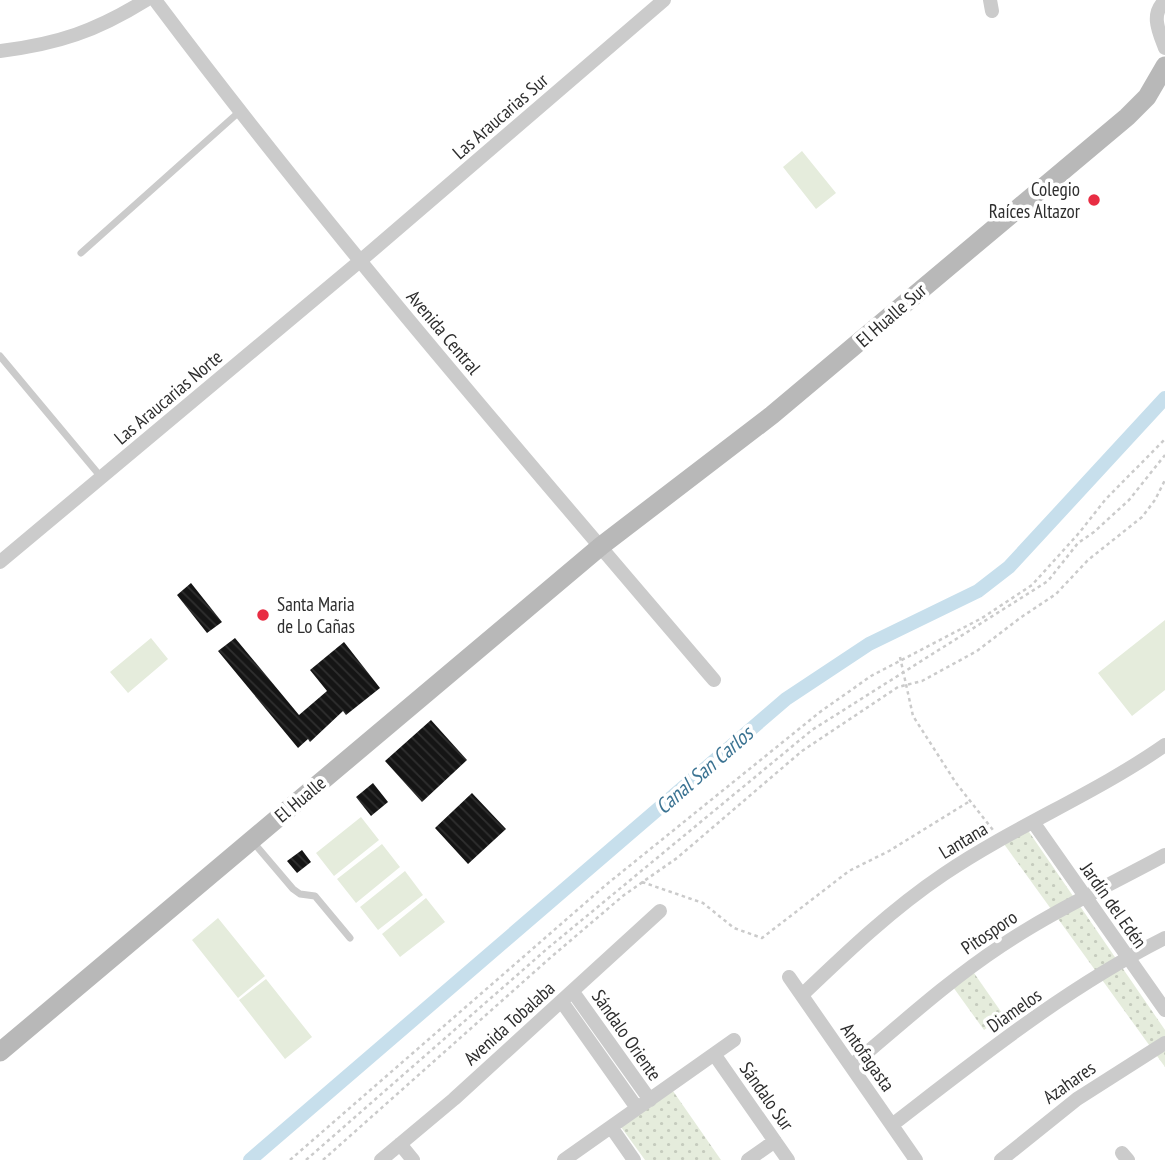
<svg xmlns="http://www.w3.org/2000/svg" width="1165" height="1160" font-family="'PT Sans Narrow',sans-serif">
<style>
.grass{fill:url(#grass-dots)}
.garden{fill:#e5ecdc}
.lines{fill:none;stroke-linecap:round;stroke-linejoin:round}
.canal{stroke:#c7dfec;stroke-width:14}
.building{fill:url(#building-back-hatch)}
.path{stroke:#cbcbcb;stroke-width:2.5;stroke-dasharray:3.5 3.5;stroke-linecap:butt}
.lane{stroke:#cbcbcb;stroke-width:7}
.street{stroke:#cbcbcb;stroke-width:14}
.secondary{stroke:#b8b8b8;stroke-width:19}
.poi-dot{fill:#e82d43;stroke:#fff;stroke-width:2.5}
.labels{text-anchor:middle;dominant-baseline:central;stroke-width:7;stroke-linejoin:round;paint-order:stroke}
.street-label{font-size:19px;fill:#2e2e2e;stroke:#fff}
.poi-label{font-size:19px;fill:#2e2e2e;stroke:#fff;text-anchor:end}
.water-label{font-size:21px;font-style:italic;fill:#3b7392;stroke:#fff}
</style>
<defs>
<pattern id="grass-dots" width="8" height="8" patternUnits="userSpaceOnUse" patternTransform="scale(1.75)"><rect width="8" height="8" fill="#e5ecdc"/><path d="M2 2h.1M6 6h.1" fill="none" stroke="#c5cbbd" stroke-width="1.8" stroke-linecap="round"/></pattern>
<pattern id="building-back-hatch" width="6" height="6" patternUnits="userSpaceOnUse" patternTransform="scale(1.75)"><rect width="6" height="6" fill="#151515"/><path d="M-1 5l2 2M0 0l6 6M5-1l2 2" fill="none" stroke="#2f2f2f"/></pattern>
</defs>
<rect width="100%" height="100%" fill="#fff"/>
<path class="grass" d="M1027 829 1165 1030V1067L1004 844Z
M974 973 1004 1016 984 1030 953 987Z
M673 1091 721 1160H645L621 1127Z"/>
<path class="garden" d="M802 151 836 193 816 209 783 167Z
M1165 620V690L1132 716 1098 673Z
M151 638 168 659 128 693 110 672Z
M361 817 379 840 334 876 316 853Z
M382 844 400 867 356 903 337 879Z
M405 871 423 895 378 930 360 907Z
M426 898 445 922 400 957 382 934Z
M218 918 265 976 238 998 192 940Z
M266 979 312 1037 285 1059 239 1000Z"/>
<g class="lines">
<path class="canal" d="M250 1160 786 699 869 644 978 591 1009 567 1165 398"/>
</g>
<path class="building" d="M191 583 222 622 207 633 177 595Z
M235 638 299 715 327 691 310 670 344 642 380 688 346 715 343 711 310 742 308 739 298 748 218 651Z
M431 720 467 760 422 802 385 761Z
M373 783 388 802 371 816 356 797Z
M472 793 506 829 468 864 435 828Z
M302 850 311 862 297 873 287 861Z"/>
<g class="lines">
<path class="path" d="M900 657 913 716 956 783 993 830
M642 882 703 903 734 928 762 938 849 871 889 851 970 801
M290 1160 607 884 820 712 871 676 982 618 1032 585 1079 533 1105 500 1165 439
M306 1160 548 948 812 730 1048 581 1078 543 1094 532 1129 500 1165 455
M323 1160 550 958 624 895 677 858 802 751 898 687 922 681 977 651 1020 618 1056 594 1088 560 1142 517 1155 500 1165 480"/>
<path class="lane" d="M81 253 239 112
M0 356 101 477
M253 842 293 889 300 894 315 896 350 938"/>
<path class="street" d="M155 0C331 235 524 457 714 680
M990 0 992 11
M1165 1C1150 14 1159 32 1165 48
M0 51C58 44 96 31 146 0
M0 562 360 261 664 0
M1033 822 1165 1010
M789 977 916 1160
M573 992 650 1100
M802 995C847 952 892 909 944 874 1015 826 1095 794 1165 745
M562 1002 637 1108
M714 1054 788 1160
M851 1066C900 1025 948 981 1001 946 1053 911 1110 885 1165 855
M892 1125C979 1058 1066 988 1165 938
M611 1127 634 1160
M400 1144 413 1160
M1122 1153 1128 1160
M381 1160 454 1099 660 911
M564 1160 734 1040
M748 1160 775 1141
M1001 1160 1077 1099 1165 1043"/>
<path class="secondary" d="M0 1052 601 546 772 415 1127 117 1147 97 1165 66"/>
</g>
<g class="poi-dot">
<circle cx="1094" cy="200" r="7"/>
<circle cx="263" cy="615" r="7"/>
</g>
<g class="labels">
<g class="street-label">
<text transform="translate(500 116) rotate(-41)">Las Araucarias Sur</text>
<text transform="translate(891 315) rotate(-41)">El Hualle Sur</text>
<text transform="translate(444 332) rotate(50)">Avenida Central</text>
<text transform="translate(168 397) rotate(-40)">Las Araucarias Norte</text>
<text transform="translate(300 799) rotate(-40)">El Hualle</text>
<text transform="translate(963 840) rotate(-31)">Lantana</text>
<text transform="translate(1114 905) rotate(55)">Jardín del Edén</text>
<text transform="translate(989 932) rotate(-34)">Pitosporo</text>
<text transform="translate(1014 1010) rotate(-35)">Diamelos</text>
<text transform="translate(509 1023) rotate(-42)">Avenida Tobalaba</text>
<text transform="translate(627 1035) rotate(55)">Sándalo Oriente</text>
<text transform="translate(868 1057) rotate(55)">Antofagasta</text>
<text transform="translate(1069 1082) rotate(-35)">Azahares</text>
<text transform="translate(767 1096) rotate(55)">Sándalo Sur</text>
</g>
<g class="poi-label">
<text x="1080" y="189">Colegio<tspan x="1080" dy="22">Raíces Altazor</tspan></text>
<text x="277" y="604" text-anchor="start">Santa Maria<tspan x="277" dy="22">de Lo Cañas</tspan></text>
</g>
<g class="water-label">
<text transform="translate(704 770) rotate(-41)">Canal San Carlos</text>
</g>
</g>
</svg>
